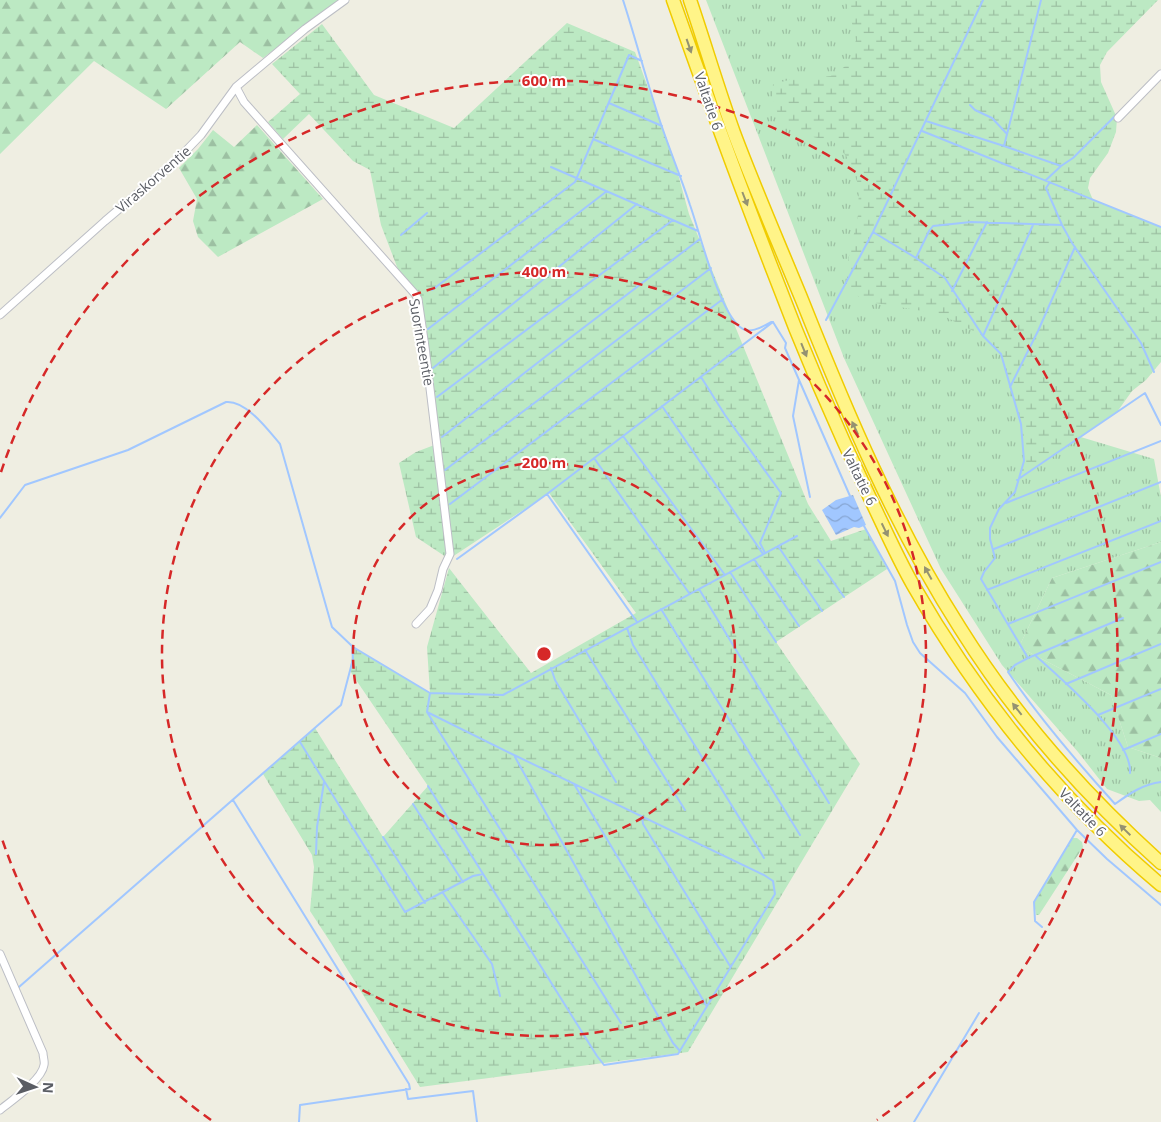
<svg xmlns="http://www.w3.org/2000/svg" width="1161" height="1122" font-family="'Open Sans',sans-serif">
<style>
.grass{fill:url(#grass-tufts)}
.forest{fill:url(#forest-firs)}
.wetland{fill:url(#wetland-marsh)}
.water{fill:url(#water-waves)}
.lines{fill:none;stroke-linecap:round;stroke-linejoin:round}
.stream{stroke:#a1c7ff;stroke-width:2}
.street-casing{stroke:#bcbec5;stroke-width:9}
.highway-casing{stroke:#f0cc00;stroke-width:15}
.street{stroke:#fff;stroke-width:7}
.highway{stroke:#fff488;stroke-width:12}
.oneway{fill:#949271}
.ring{fill:none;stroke:#d62828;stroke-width:2.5;stroke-dasharray:9 6}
.labels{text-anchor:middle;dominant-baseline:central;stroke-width:4;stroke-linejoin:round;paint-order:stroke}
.street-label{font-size:14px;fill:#5a5d64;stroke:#fff}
.centre{fill:#d62828;stroke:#fff;stroke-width:2.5}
.ring-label{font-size:15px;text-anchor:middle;font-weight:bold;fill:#d62828;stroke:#fff;stroke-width:4;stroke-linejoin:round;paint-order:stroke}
</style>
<defs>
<pattern id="grass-tufts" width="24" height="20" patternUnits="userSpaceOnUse" patternTransform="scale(1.25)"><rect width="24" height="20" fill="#bce9c3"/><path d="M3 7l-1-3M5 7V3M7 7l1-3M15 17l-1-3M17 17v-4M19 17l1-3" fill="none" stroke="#9cc0a2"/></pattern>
<pattern id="forest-firs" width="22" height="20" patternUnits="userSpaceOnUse" patternTransform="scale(1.25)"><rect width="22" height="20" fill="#bce9c3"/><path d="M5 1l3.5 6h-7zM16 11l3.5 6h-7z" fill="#9cc0a2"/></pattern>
<pattern id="wetland-marsh" width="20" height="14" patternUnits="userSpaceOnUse" patternTransform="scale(1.25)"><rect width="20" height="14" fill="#bce9c3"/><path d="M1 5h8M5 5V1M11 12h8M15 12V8" fill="none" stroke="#9cc0a2"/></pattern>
<pattern id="water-waves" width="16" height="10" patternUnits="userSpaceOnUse" patternTransform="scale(1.25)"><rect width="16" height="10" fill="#a1c7ff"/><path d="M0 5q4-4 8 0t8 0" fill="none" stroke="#86a5d2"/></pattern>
</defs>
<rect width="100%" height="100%" fill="#efeee2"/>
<path class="grass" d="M706 0H902L1021 329 1054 429 1154 459 1161 497V542L1052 578 1019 647 1111 695 1128 747 1161 758V812L1150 800 1139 801 1107 789 1078 752 1002 665 941 569 844 358Z"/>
<path class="forest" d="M0 0H340L263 58 240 42 166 109 94 61 0 154Z
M257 125 323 199 218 257 198 237 193 221 197 199 179 168 198 149 213 130 234 147Z
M1161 542V758L1128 747 1111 695 1019 647 1052 578Z
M1072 838H1077L1082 842 1083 847 1039 915H1036L1034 902Z"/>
<path class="wetland" d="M845 0H1158L1107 52 1100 65 1101 82 1117 118 1116 132 1108 153 1090 178 1088 188 1093 200 1161 227V362L1146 380 1132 391 1117 412 1017 480 1024 461 1021 425 1001 354 983 336 940 314 870 302 856 295 848 284 846 270 858 215 859 186 847 157 833 141 808 136 787 128 778 114 772 96 773 84 789 80 831 76 850 63 856 40 849 11Z
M567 23 635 52 673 156 689 214 808 504 831 541 866 529 887 569 776 642 860 764 688 1052 420 1087 331 943 310 911 314 867 312 855 263 774 315 728 383 837 428 786 350 671 353 647 430 693 427 647 449 568 531 673 636 613 549 493 449 559 416 537 399 463 416 452 437 444 415 294 404 285 381 225 370 170 353 161 309 114 283 139 268 122 300 94 272 64 322 24 374 95 454 128Z"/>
<path class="water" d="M853 495 866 525 859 528 854 527 836 535 822 510 836 500Z"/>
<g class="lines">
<path class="stream" d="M623 0C635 37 645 75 657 112 667 144 680 174 690 205 700 233 718 309 740 327 749 335 762 327 771 322H773
M609 103 662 126
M970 105 975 110 992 118 1007 134
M926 121 1004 146 1061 166
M922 131 1161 227
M593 139 681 176
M1004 146 1041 0
M551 167 698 231
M1046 180 1061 166 1073 158 1117 114
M1050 182 1046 188 1062 225 1072 243 1141 343 1154 372
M873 232 916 258 945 278 983 336 1001 354 1021 424 1024 461 1015 492 999 509 990 528V539L995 558 984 572 981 579 1028 658
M401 235 427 213
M916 258 929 231 933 226 971 222 1062 225
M432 290 575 182 629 55 642 61
M952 291 987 222
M826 320 873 232 983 0
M773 322 786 343 785 348 850 496
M428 329 607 191
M983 336 1033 225
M433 368 637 204
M701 377 725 415 781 493 760 543 765 553
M799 380 793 416 810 497
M1010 387 1038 331 1075 247
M437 397 673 220
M662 406 763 554
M623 436 725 575
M442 437 545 357 700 239
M594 458 689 593
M445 470 541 398 711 268
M1017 480 1145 393 1161 425
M547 494 637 622
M1006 503 1161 441
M450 504 723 299
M0 518 25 485 128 450 226 402C246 400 268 430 280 444L332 627 353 647 430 693 503 695 797 536
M864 526 895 581 907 625 913 642 920 653 965 693 997 737 1077 830 1107 859 1161 905
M778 546 822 611
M994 549 1161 482
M457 559 547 494 773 322
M754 559 799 626
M818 560 844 597
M730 572 776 642
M699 589 829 803
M987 590 1161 521
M661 609 800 835
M1123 618 1028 658 1015 665 1008 672C1040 719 1077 762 1115 804 1129 794 1143 784 1161 782
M1008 624 1161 562
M627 628 633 645 764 858
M585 650 685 810
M1036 656C1060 678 1133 739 1130 773
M551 668 555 680 616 782
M1066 684 1161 644
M430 693 427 712 621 1023
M427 712 514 755 764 875 773 881 775 894 678 1054 604 1065 597 1056 428 786
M1098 715 1161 689
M300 742 405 912 473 876 483 874
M1123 750 1161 734
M515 757 673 1043 680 1051
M574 784 706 1005
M233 800 409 1084 410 1089 300 1105 299 1122
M413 804 463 882
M642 816 643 824 730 966
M383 837 425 903
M316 854 317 827 324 782
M443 893 492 964 500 996
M1042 927 1035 921 1034 902 1077 830
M19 987 341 705 353 659 352 646
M406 1089 408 1099 473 1091 477 1122
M914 1122 979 1013"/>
<g class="street-casing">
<path id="street" d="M236 87 244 102 415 294 418 299 425 347 450 554 443 569 438 590 430 609 416 624
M1118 118 1161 74
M0 315 105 221 177 160 201 135 236 87 305 29 345 0
M0 954 43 1053C43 1057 45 1062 44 1065 42 1080 11 1101 0 1110"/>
</g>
<g class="highway-casing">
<path id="highway" d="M673 0C705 91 738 181 773 271 802 348 834 423 870 498 884 527 897 557 913 585 978 698 1061 801 1161 885
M690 0C705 44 718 89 734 133 755 189 779 244 802 300 847 413 894 525 960 628 1015 716 1084 794 1161 863"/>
</g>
<use href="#street" class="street"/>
<use href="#highway" class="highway"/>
</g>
<defs><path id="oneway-solid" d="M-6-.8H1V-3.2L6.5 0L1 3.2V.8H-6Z" transform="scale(1.25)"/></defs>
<g class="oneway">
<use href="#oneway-solid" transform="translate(689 46) rotate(71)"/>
<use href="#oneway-solid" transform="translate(745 199) rotate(69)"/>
<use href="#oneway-solid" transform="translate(804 350) rotate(68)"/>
<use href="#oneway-solid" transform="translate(855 428) rotate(-115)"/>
<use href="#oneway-solid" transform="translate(885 530) rotate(64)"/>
<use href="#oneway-solid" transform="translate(928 573) rotate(-119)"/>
<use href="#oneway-solid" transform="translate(1017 709) rotate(-128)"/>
<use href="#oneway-solid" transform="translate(1125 830) rotate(-136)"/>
</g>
<g class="ring">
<circle cx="544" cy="654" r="191"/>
<circle cx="544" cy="654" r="382"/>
<path d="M211 1120A573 573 0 0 1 1 836M1 472A573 573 0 1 1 877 1120"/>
</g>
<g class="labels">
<g class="street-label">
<text transform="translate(709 101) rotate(71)">Valtatie 6</text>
<text transform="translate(153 179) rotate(-41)">Viraskorventie</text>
<text transform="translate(422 342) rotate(80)">Suorinteentie</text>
<text transform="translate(860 477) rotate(64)">Valtatie 6</text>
<text transform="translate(1083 812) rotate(46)">Valtatie 6</text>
</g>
</g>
<circle cx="544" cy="654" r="8" class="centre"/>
<g class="ring-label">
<text x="544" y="86">600 m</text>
<text x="544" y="277">400 m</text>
<text x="544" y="468">200 m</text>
</g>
<g transform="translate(35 1087) rotate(93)" stroke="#ffffff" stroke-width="4" paint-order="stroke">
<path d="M0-4L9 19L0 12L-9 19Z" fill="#5a5d64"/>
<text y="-8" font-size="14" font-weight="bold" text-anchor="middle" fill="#5a5d64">N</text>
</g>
</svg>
